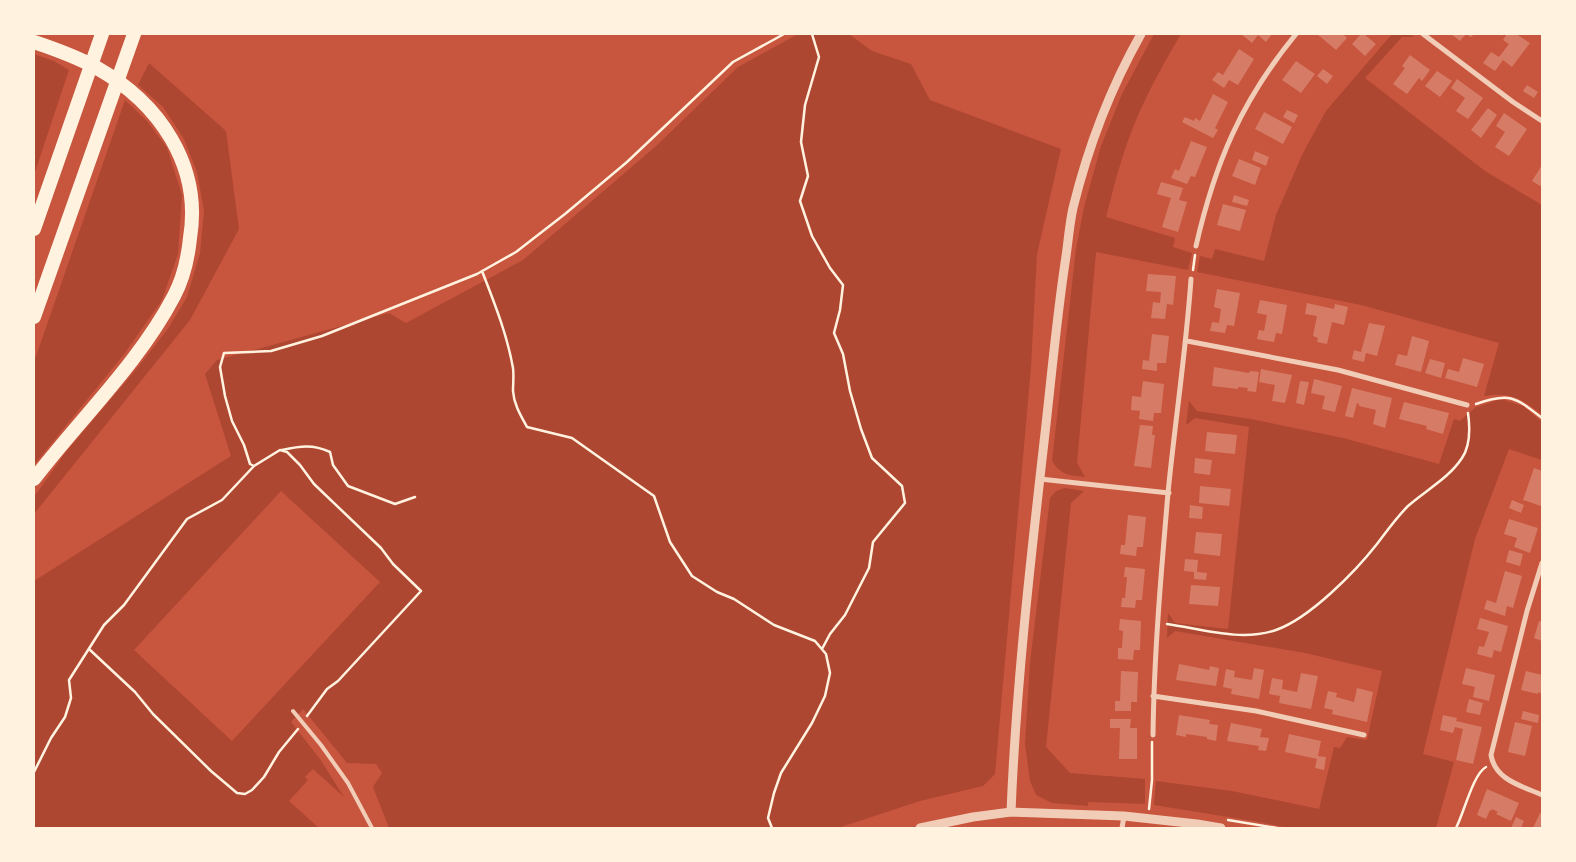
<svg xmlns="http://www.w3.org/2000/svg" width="1576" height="862" font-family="Lato,sans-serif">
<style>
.green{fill:#ae4732;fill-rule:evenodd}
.building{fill:#d67c66}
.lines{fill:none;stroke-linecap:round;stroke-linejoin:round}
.path{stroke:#fff3e0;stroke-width:2.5}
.service{stroke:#f1ccb7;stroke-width:4}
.minor{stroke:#f1ccb7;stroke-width:5}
.tertiary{stroke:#f1ccb7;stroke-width:9}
.motorway{stroke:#fff3e0;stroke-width:14}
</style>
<rect width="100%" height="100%" fill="#c8553d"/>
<path class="green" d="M798 34H849L872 51 911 64 930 100 1061 149 1037 254 1031 367 995 774 983 786 920 801 838 828H389L373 787 382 773 376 764 347 763 303 709 291 722 320 759 344 797 313 769 305 777 308 780 289 801 319 828H34V581L231 456 205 374 217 360 389 313 406 323 523 260 655 147 738 67ZM281 491 380 582 232 741 134 650Z
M1154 34H1181C1157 74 1134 117 1121 162 1115 180 1111 199 1106 217L1175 238 1173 247 1192 253 1188 270 1096 252 1077 463 1085 477C1069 475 1062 476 1052 461L1076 249 1084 207 1101 146 1122 94Z
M1392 34H1410L1414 37H1402L1365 78 1485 171 1542 205V415C1521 398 1511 392 1484 396L1499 343 1361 305 1197 272 1200 256 1212 259 1215 249 1264 261 1276 215 1303 153 1326 111Z
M34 54 54 61 69 70 34 175Z
M149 63 226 131 239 229 190 320 34 514V497L65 453 139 366 167 330 187 297 200 253 204 211 197 172 184 139 163 107 138 85Z
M125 100 148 122 167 148 182 195 178 254 162 300 125 353 34 465V362Z
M1501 399 1523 406 1542 422V460L1509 449 1475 539 1423 754 1454 762 1436 828H1289L1253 821 1154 805 1156 781 1232 791 1319 809 1334 747 1340 748 1347 737 1367 740 1382 671 1305 653 1175 631 1167 638 1168 613 1175 623 1228 629 1249 427 1195 418 1186 425 1189 401 1197 411 1251 419 1343 438 1439 464 1454 419 1460 421 1476 407Z
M1065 488 1084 491 1071 503 1046 747 1070 773 1145 779V804L1088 802V806L1052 803 1036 795 1030 781 1025 744 1030 663 1050 498 1056 491Z"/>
<path class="building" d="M1241 34H1272L1266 42 1258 35 1252 43Z
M1317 34H1343L1347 38 1336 50Z
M1361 34H1364L1376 44 1365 56 1352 44Z
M1451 34H1474L1471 37 1466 34 1460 41Z
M1507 34H1516L1530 43 1512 67 1503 60 1495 71 1483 63 1491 52 1499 57 1509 44 1503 40Z
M1239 49 1254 59 1238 85 1229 80 1224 88 1212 80 1218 72 1223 75Z
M1410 55 1430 70 1422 81 1419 78 1407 94 1393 84 1405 68 1402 66Z
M1296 61 1315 74 1301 93 1282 80Z
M1323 69 1333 76 1327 84 1317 76Z
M1437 71 1452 81 1440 97 1425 86Z
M1457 79 1483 98 1468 119 1456 111 1465 98 1451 88Z
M1527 85 1538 92 1534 98 1523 91Z
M1213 94 1228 102 1215 128 1218 130 1213 138 1182 122 1185 117 1194 121 1195 118 1200 121Z
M1488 108 1497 115 1481 138 1471 130Z
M1287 110 1298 115 1294 123 1283 117Z
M1264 112 1292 127 1283 144 1255 129Z
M1504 113 1527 129 1509 156 1495 147 1505 132 1496 126Z
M1191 141 1207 147 1195 177 1191 176 1187 184 1171 178 1175 169 1179 171Z
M1255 151 1269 157 1266 166 1252 160Z
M1239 159 1261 168 1255 185 1232 176Z
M1542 165V187L1532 181Z
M1161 182 1183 188 1179 200 1187 202 1178 232 1162 227 1171 198 1157 194Z
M1234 195 1249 200 1247 206 1232 202Z
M1223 204 1246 210 1240 231 1217 225Z
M1148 274 1176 276 1173 305 1167 304 1165 319 1151 318 1153 302 1160 303 1161 292 1146 291Z
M1217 289 1240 293 1234 326 1227 325 1225 333 1210 331 1212 322 1219 323 1221 309 1214 307Z
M1260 300 1287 305 1282 334 1276 333 1274 342 1257 339 1259 330 1264 331 1267 315 1257 313Z
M1307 303 1334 309 1335 304 1348 307 1344 325 1332 322 1327 344 1317 342 1318 338 1313 336 1317 316 1305 314Z
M1369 323 1385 326 1377 356 1366 353 1364 362 1352 359 1354 350 1361 352Z
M1152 334 1169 336 1166 363H1157V371L1142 369 1143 360 1149 361Z
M1412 336 1429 341 1421 372 1395 365 1398 354 1407 356Z
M1463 358 1484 364 1477 387 1445 378 1448 369 1459 372Z
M1430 359 1445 363 1441 378 1425 373Z
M1214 367 1249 373 1250 371 1259 372 1256 392 1247 391 1248 388 1238 387V389L1212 386Z
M1261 369 1292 375 1285 403 1272 401 1275 385 1259 382Z
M1314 379 1342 386 1335 412 1322 409 1325 396 1311 393Z
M1143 381 1164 384 1161 413H1154L1153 421 1139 419 1140 411 1131 410 1132 396 1141 397Z
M1300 381 1309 382 1304 405 1296 403Z
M1352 388 1392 398 1385 428 1373 424 1376 410 1359 406V404L1357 403 1353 418 1345 416Z
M1404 402 1449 413 1443 434 1426 429 1427 426 1399 419Z
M1140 425 1153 426 1152 435H1155L1151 468 1134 466Z
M1207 432 1237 435 1235 454 1205 451Z
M1195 458 1212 460 1210 475 1194 473Z
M1534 468 1542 471 1541 506 1523 500Z
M1200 486 1231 489 1229 506 1199 503Z
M1512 500 1524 505 1521 513 1509 508Z
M1190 505 1203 507 1202 519 1189 518Z
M1128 515 1146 517 1143 547H1137L1136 556 1120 554 1121 545H1125Z
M1509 519 1538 528 1530 553 1514 547 1517 538 1504 534Z
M1196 532 1222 534 1220 556 1194 553Z
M1509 550 1523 554 1520 566 1506 562Z
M1185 559 1198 560 1197 572 1207 573 1206 580 1194 579V572L1184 571Z
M1125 567 1145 569 1142 600H1136L1135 608 1121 607 1122 598H1125L1127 577H1124Z
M1505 571 1522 576 1513 608 1507 606 1505 616 1484 609 1487 600 1496 603Z
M1191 585 1220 587 1218 606 1189 604Z
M1480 618 1508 626 1501 652 1494 650 1492 658 1477 654 1479 646 1484 647 1489 632 1477 629Z
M1120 619 1141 621 1140 650H1134L1133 660 1118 659V648H1122L1123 631 1119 630Z
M1539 621 1542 622V641L1534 638Z
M1179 664 1209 670 1210 666 1219 668 1216 686 1176 680Z
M1254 668 1264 670 1259 699 1231 694 1232 689 1223 687 1226 669 1235 671 1234 677 1252 680Z
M1466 668 1495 675 1489 701 1473 697 1475 687 1462 684Z
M1121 671 1138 672 1137 702H1131V711H1115V701H1120Z
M1526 671 1542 675V694L1538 692V694L1521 690Z
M1301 673 1318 676 1311 709 1279 703 1280 696 1269 694 1272 678 1283 680 1282 689 1297 692Z
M1357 688 1373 692 1367 722 1332 714 1333 710 1324 708 1328 691 1337 693 1336 697 1354 702Z
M1469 699 1483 703 1480 715 1466 712Z
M1523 711 1539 715 1538 723 1521 719Z
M1179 715 1210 720 1209 724 1218 725 1216 741 1207 739V737L1186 734V737L1176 735Z
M1443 715 1457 718 1456 721 1482 727 1473 764 1456 760 1463 729 1455 727 1453 733 1440 730Z
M1110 719H1131L1130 728H1137V759H1119L1120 728H1110Z
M1515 722 1532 726 1525 756 1508 752Z
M1231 723 1262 729 1260 737 1269 738 1266 751 1258 750 1259 746 1227 741Z
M1289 734 1321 741 1318 756 1326 757 1324 770 1315 768 1317 759 1285 752Z
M1487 789 1519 803 1511 821 1496 814 1498 812 1492 809 1491 811 1490 810 1486 819 1477 815Z
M1540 813 1542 814V828H1533Z
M1516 817 1524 821 1521 828H1511Z"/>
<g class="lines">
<path class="path" d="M812 34 819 57 805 105 801 142 808 176 800 201 812 236 830 268 843 285 840 310 834 333 843 354 850 391 861 429 872 458 902 486 905 503 873 542 869 568 845 615 830 634 822 649
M1193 270 1195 255
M482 271C494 302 507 334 513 368 514 375 513 384 513 391 514 405 521 416 527 427L572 438 654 496 670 542 692 576 717 592 734 599 774 625 815 641 826 654 830 673 825 696 812 723 781 773 774 793 768 818 772 828
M1476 404C1510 392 1515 397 1542 418
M282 450C300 446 313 444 330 452L333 465 348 486 395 504 415 497
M1167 624C1202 629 1241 642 1276 630 1310 618 1355 572 1377 544 1387 531 1396 518 1408 506 1426 490 1449 478 1462 458 1470 446 1470 427 1468 413
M89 649 135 692 153 714 211 771 237 793 245 794 252 790 264 777 279 752 298 729
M307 716 327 689 338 681 421 591 393 564 381 548 314 484 300 465 287 452 280 450 254 466 250 464 244 445 232 421 225 396 220 367 224 353 271 351 322 336 477 274 516 252 565 214 627 162 733 62 784 34
M34 772 51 738 65 717 71 698 69 680 104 625 124 605 187 519 222 500 254 466
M1149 809 1152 780V742
M1228 820 1277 828
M1456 828C1464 813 1473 774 1486 767"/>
<path class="service" d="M293 711 321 745 348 783 372 828"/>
<path class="minor" d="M1423 34 1513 102 1542 121
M1196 246C1215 163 1241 101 1296 34
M1187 341 1338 370 1467 405
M1040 479 1169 493
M1542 563 1527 611 1491 755C1495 780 1522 786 1542 795
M1153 696 1256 711 1364 735
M1153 735C1154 655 1161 574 1168 493 1175 422 1186 351 1191 279
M1122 828 1124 816"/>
<path class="tertiary" d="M1011 812C1016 688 1030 565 1044 442 1051 382 1056 323 1065 263 1068 245 1069 226 1073 208 1088 147 1110 89 1141 34
M920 828 973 817 1011 812 1124 816 1197 824 1221 828"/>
<path class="motorway" d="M34 42C55 49 77 57 97 68 159 103 202 165 190 238 188 258 183 279 174 296 139 363 80 419 34 479
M34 229 102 34
M34 317 134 34"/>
</g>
<rect width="1576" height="862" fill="none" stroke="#fff3e0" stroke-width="70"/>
</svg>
